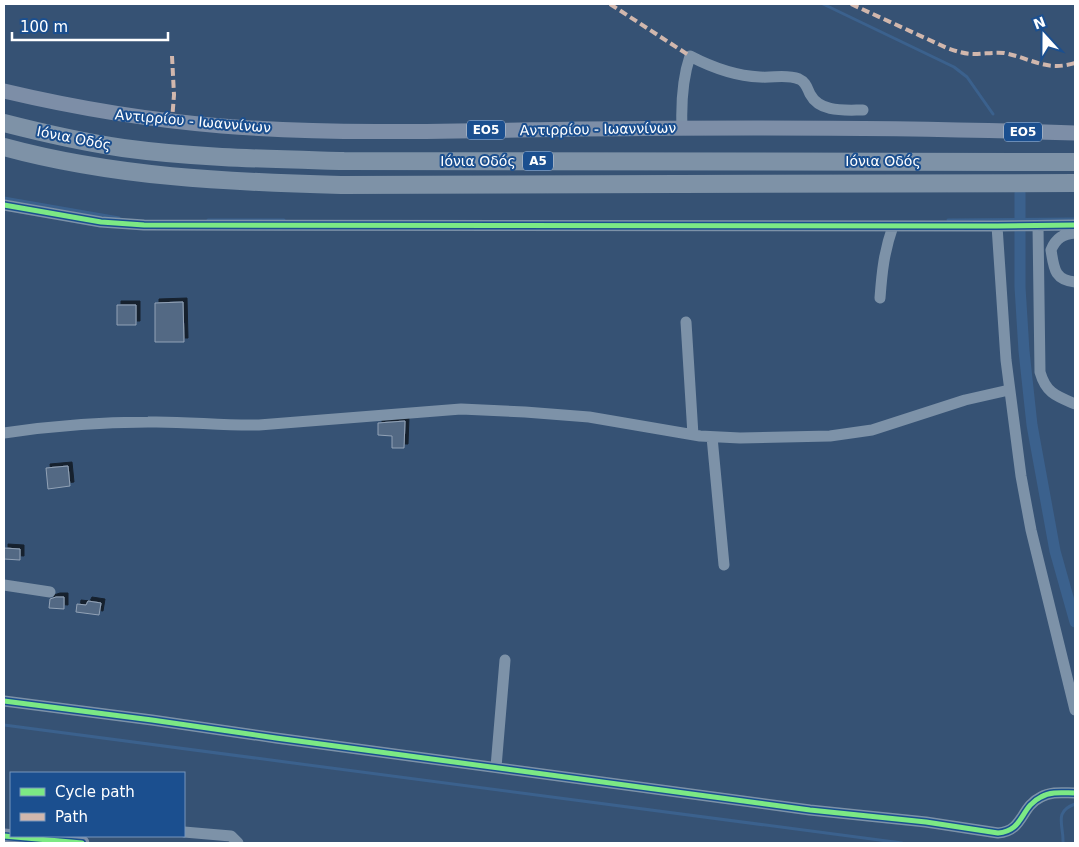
<svg xmlns="http://www.w3.org/2000/svg" width="1079" height="847" font-family="'DejaVu Sans',sans-serif">
<style>
.lines{fill:none;stroke-linecap:round;stroke-linejoin:round}
.stream{stroke:#3b618d;stroke-width:3}
.canal{stroke:#3b618d;stroke-width:11}
.building{fill:#526984;stroke:#92a2b6;filter:url(#shadow)}
.minor{stroke:#7d92a8;stroke-width:11}
.major{stroke:#7d8ea7;stroke-width:15}
.highway{stroke:#7e92a7;stroke-width:18}
.quiet{stroke:#d1b7ad;stroke-width:4;stroke-dasharray:8 4;stroke-linecap:butt}
.cycleway-casing{stroke:#1b4f8f;stroke-width:8}
.cycleway{stroke:#7ce984;stroke-width:5}
.labels{text-anchor:middle;dominant-baseline:central;stroke-width:4;stroke-linejoin:round;paint-order:stroke}
.shield{fill:#1b4f8f;stroke:#bbcadd;stroke-width:1}
.shield-label{font-size:12px;font-weight:bold;fill:#fff}
.street-label{font-size:14px;fill:#fff;stroke:#1b4f8f}
</style>
<defs>
<filter id="shadow"><feDropShadow dx="4" dy="-4" stdDeviation="0" flood-color="#0009"/></filter>
</defs>
<rect width="100%" height="100%" fill="#365274"/>
<g class="lines">
<path class="stream" d="M823 4 954 67 967 77 993 114
M4 198 119 218
M208 220H284
M948 220 1075 219
M4 725 902 843
M1063 843C1064 825 1053 812 1075 804"/>
<path class="canal" d="M1020 223V193
M1020 231V287L1024 351 1032 425 1055 551 1075 622"/>
</g>
<path class="building" d="M183 302 184 342H155V303Z
M117 305H136V325H117Z
M405 421 404 448H392V436L378 435V423Z
M68 466 70 486 48 489 46 468Z
M4 548 20 549V560L4 559Z
M56 597H64V609L49 608 50 599Z
M88 601 101 603 99 615 76 612 77 604 86 605Z"/>
<g class="lines">
<path class="minor" d="M682 128C681 103 682 80 690 56 713 68 735 76 760 77 774 78 786 74 799 79 806 82 807 88 810 94 820 113 845 110 863 110
M4 205 101 222 144 225 997 226 1075 225
M997 226 1006 360 1021 476 1031 530 1075 710
M1038 226 1040 372C1046 393 1056 396 1075 404
M1075 233C1063 234 1056 238 1051 250 1054 268 1054 280 1075 282
M880 298C882 271 884 252 893 226
M686 322 693 435
M4 433C51 426 100 422 148 422 185 421 222 426 259 425L461 409 525 412 589 417 700 436 740 438 830 436 872 430 965 400 1009 390
M712 437 724 565
M4 585 50 592
M4 701 152 720 276 738 810 810 926 822 998 833C1024 831 1020 807 1041 797 1051 791 1064 793 1075 793
M496 767 505 660
M184 832 231 836 238 843"/>
<path class="major" d="M4 91C76 108 148 120 222 126 340 135 460 131 578 129 744 127 910 127 1075 133
M4 836 82 843"/>
<path class="highway" d="M4 123C43 133 83 142 123 148 196 158 271 159 344 161L1075 162
M4 147C114 177 228 182 341 185L1075 183"/>
<path class="quiet" d="M610 4 690 56
M851 4 947 48C956 51 964 54 974 54 984 54 994 52 1004 53 1031 58 1046 72 1075 63
M172 56 174 95 172 121"/>
<g class="cycleway-casing">
<path id="cycleway" d="M4 205 101 222 144 225 997 226 1075 225
M4 701 152 720 276 738 810 810 926 822 998 833C1024 831 1020 807 1041 797 1051 791 1064 793 1075 793
M4 836 82 843"/>
</g>
<use href="#cycleway" class="cycleway"/>
</g>
<g class="labels">
<g class="shield">
<rect x="467" y="120.5" width="38" height="19" rx="4"/>
<rect x="1004" y="122.5" width="38" height="19" rx="4"/>
<rect x="523" y="151.5" width="30" height="19" rx="4"/>
</g>
<g class="shield-label">
<text x="486" y="130">ΕΟ5</text>
<text x="1023" y="132">ΕΟ5</text>
<text x="538" y="161">Α5</text>
</g>
<g class="street-label">
<text transform="translate(193 121) rotate(5)">Αντιρρίου - Ιωαννίνων</text>
<text transform="translate(598 129) rotate(-1)">Αντιρρίου - Ιωαννίνων</text>
<text transform="translate(74 138) rotate(11)">Ιόνια Οδός</text>
<text x="478" y="161">Ιόνια Οδός</text>
<text x="883" y="161">Ιόνια Οδός</text>
</g>
</g>
<rect width="1079" height="847" fill="none" stroke="#ffffff" stroke-width="10"/>
<rect x="10" y="772" width="175" height="65" fill="#1b4f8f" stroke="#7695bc"/>
<rect x="20" y="788" width="25" height="8" fill="#7ce984" stroke="#7695bc"/>
<text x="55" y="797" font-size="15" fill="#ffffff">Cycle path</text>
<rect x="20" y="813" width="25" height="8" fill="#d1b7ad" stroke="#7695bc"/>
<text x="55" y="822" font-size="15" fill="#ffffff">Path</text>
<g transform="translate(1044 35) rotate(339)" stroke="#1b4f8f" stroke-width="4" paint-order="stroke">
<path d="M0-4L9 19L0 12L-9 19Z" fill="#ffffff"/>
<text y="-8" font-size="14" font-weight="bold" text-anchor="middle" fill="#ffffff">N</text>
</g>
<path d="M12 32v8h156v-8" fill="none" stroke="#ffffff" stroke-width="2.5"/>
<text x="20" y="32" font-size="15" fill="#ffffff" stroke="#1b4f8f" stroke-width="4" paint-order="stroke">100 m</text>
</svg>
